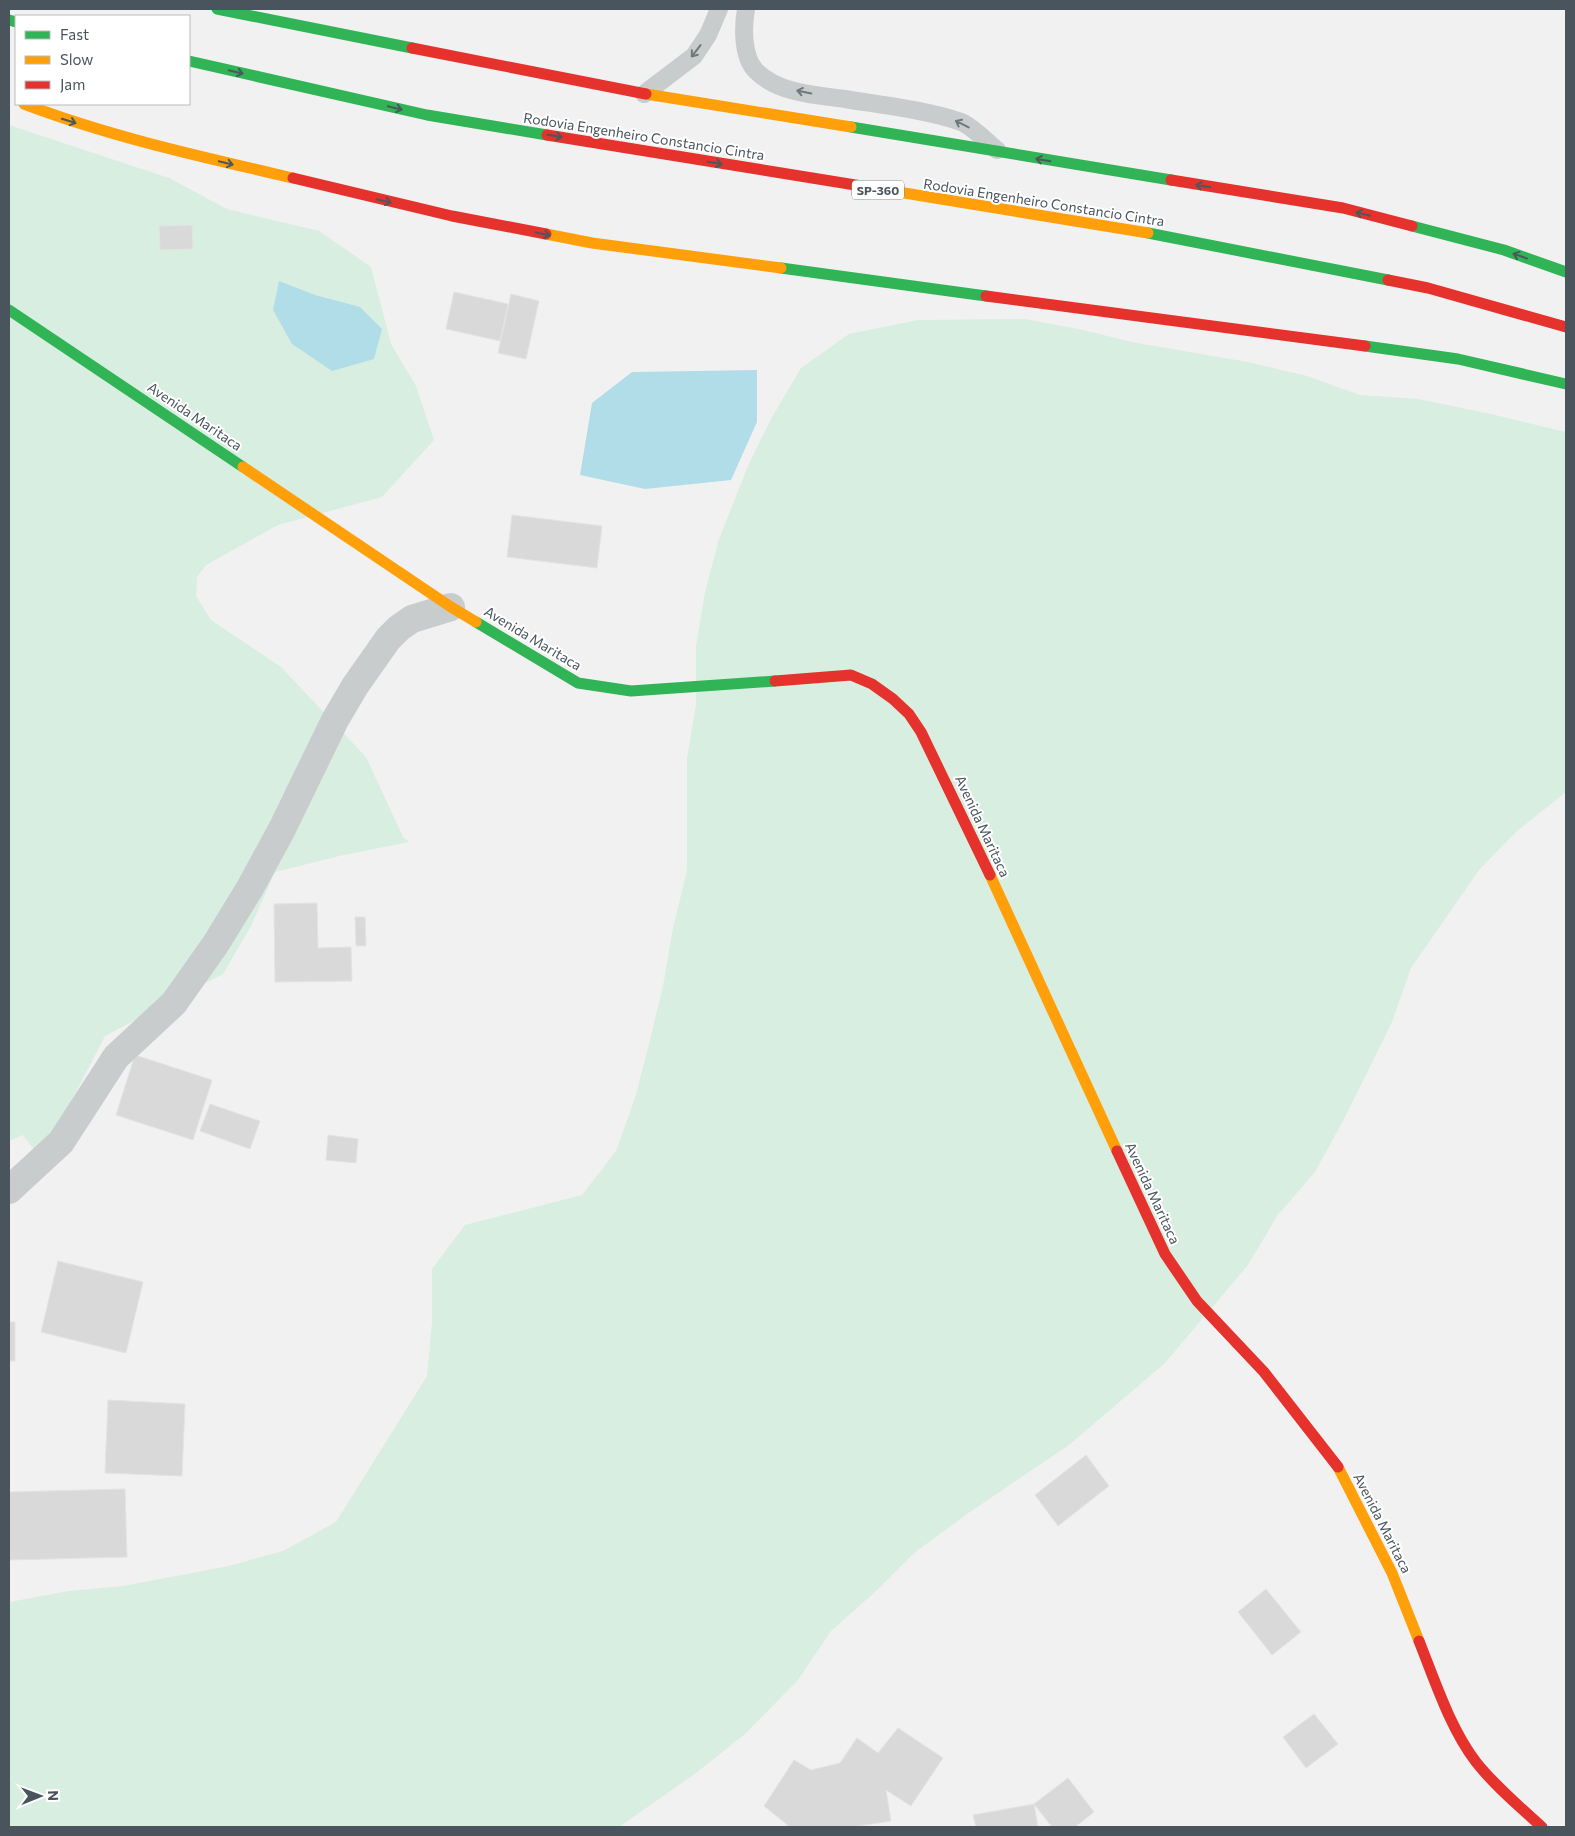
<svg xmlns="http://www.w3.org/2000/svg" width="1575" height="1836" font-family="Commissioner,sans-serif">
<style>
.green{fill:#d8eee0}
.water{fill:#b1dde8}
.building{fill:#d9d9da;stroke:#e3e3e4}
.lines{fill:none;stroke-linecap:round;stroke-linejoin:round}
.lane{stroke:#c9cccd;stroke-width:18}
.street{stroke:#c9cccd;stroke-width:28}
.fast{stroke:#30b455;stroke-width:11}
.slow{stroke:#ff9f0a;stroke-width:11}
.jam{stroke:#e5322d;stroke-width:11}
.oneway{stroke:#70787e}
.oneway2{stroke:#49595c}
.labels{text-anchor:middle;dominant-baseline:central;stroke-width:4;stroke-linejoin:round;paint-order:stroke}
.shield{fill:#fff;stroke:#80878d;stroke-width:1}
.shield-label{font-size:12px;font-weight:bold;fill:#4a545c}
.street-label{font-size:14px;fill:#4a545c;stroke:#fff}
</style>
<rect width="100%" height="100%" fill="#f1f1f1"/>
<path class="green" d="M9 125 169 178 227 209 319 231 371 267 391 344 416 386 434 440 382 497 278 525 206 565 197 577 196 596 211 620 281 667 366 757 403 837 409 842 339 856 275 872 251 926 223 974 105 1036 41 1159 23 1135 9 1141Z
M1025 319 1078 329 1137 343 1248 362 1307 376 1360 395 1418 399 1491 414 1566 432V792L1517 831 1479 870 1411 968 1392 1022 1344 1119 1315 1172 1277 1216 1248 1265 1165 1363 1069 1445 967 1514 914 1553 875 1592 831 1631 798 1680 745 1734 696 1773 619 1827H9V1602L69 1591 123 1586 229 1566 283 1551 336 1522 427 1376 432 1322V1269L465 1225 582 1195 616 1151 635 1098 649 1044 663 986 673 928 687 870V758L696 704V646L705 592 719 539 748 466 772 417 801 368 849 334 918 320Z"/>
<path class="water" d="M279 281 315 295 360 307 382 329 374 359 332 371 292 344 273 310Z
M757 370V422L731 480 645 489 580 475 592 403 632 372Z"/>
<path class="building" d="M192 225 193 249 160 250 159 226Z
M454 292 508 304 500 341 446 329Z
M511 294 539 301 526 359 498 353Z
M512 515 602 526 597 568 507 557Z
M317 903 318 948 351 947 352 981 275 982 274 904Z
M355 917H365L366 946H356Z
M135 1055 212 1080 193 1140 116 1115Z
M210 1104 260 1121 250 1149 200 1131Z
M328 1135 358 1139 356 1163 326 1160Z
M58 1261 143 1282 126 1353 41 1332Z
M9 1322H15V1361H9Z
M108 1400 185 1404 182 1476 105 1473Z
M1086 1455 1109 1486 1058 1526 1035 1495Z
M125 1489 127 1557 9 1560V1492Z
M1266 1589 1301 1632 1272 1655 1238 1612Z
M1314 1714 1338 1744 1306 1768 1283 1737Z
M898 1728 943 1758 911 1806 886 1790 891 1821 852 1827H790L764 1806 794 1760 811 1770 840 1763 857 1738 878 1753Z
M1068 1778 1094 1812 1075 1827H1052L1034 1804Z
M1034 1804 1038 1827H976L973 1815Z"/>
<g class="lines">
<path class="lane" d="M746 9C743 26 742 57 756 71 778 93 815 95 845 99 881 105 927 110 961 122 972 126 987 142 997 150
M644 94 694 56 708 35 719 9"/>
<path class="street" d="M9 1190 61 1142 116 1057 174 1003 215 945 250 888 282 829 335 720 355 686 388 639 399 628 412 619 451 607"/>
<path class="fast" d="M217 9 412 48
M9 20 16 22
M189 61 427 115 547 135
M851 127 1171 180
M1412 226 1504 250 1566 272
M1148 233 1388 280
M781 268 986 296
M9 310 243 467
M1365 346 1458 359 1566 384
M476 622 578 683 631 691 775 681"/>
<path class="slow" d="M646 94 851 127
M24 104C111 137 202 157 293 178
M880 189 1148 233
M546 234 592 243 781 268
M243 467 451 607 476 622
M990 875 1117 1151
M1338 1467 1392 1573 1419 1641"/>
<path class="jam" d="M412 48 646 94
M547 135 880 189
M293 178 452 216 546 234
M1171 180 1343 208 1412 226
M1388 280 1428 288 1566 327
M986 296 1365 346
M775 681 851 675 872 684 893 699 909 714 921 732 990 875
M1117 1151 1165 1254 1197 1301 1264 1372 1338 1467
M1419 1641C1435 1681 1450 1728 1476 1762 1495 1786 1520 1807 1542 1827"/>
</g>
<defs><path id="oneway-shaft" d="M-6 0H5M1.5-3L5.5 0L1.5 3" fill="none" stroke-width="1.6" stroke-linecap="round" stroke-linejoin="round" transform="scale(1.25)"/></defs>
<g class="oneway">
<use href="#oneway-shaft" transform="translate(696 51) rotate(128)"/>
<use href="#oneway-shaft" transform="translate(804 92) rotate(-168)"/>
<use href="#oneway-shaft" transform="translate(962 124) rotate(-153)"/>
</g>
<g class="oneway2">
<use href="#oneway-shaft" transform="translate(236 72) rotate(13)"/>
<use href="#oneway-shaft" transform="translate(395 108) rotate(13)"/>
<use href="#oneway-shaft" transform="translate(69 121) rotate(17)"/>
<use href="#oneway-shaft" transform="translate(555 136) rotate(9)"/>
<use href="#oneway-shaft" transform="translate(1043 160) rotate(-171)"/>
<use href="#oneway-shaft" transform="translate(226 163) rotate(14)"/>
<use href="#oneway-shaft" transform="translate(715 163) rotate(9)"/>
<use href="#oneway-shaft" transform="translate(1203 186) rotate(-171)"/>
<use href="#oneway-shaft" transform="translate(384 201) rotate(13)"/>
<use href="#oneway-shaft" transform="translate(1363 214) rotate(-166)"/>
<use href="#oneway-shaft" transform="translate(543 234) rotate(11)"/>
<use href="#oneway-shaft" transform="translate(1520 256) rotate(-160)"/>
</g>
<g class="labels">
<rect class="shield" x="852" y="180.5" width="52" height="19" rx="4"/>
<g class="shield-label">
<text x="878" y="190">SP-360</text>
</g>
<g class="street-label">
<text transform="translate(644 136) rotate(9)">Rodovia Engenheiro Constancio Cintra</text>
<text transform="translate(1044 202) rotate(9)">Rodovia Engenheiro Constancio Cintra</text>
<text transform="translate(195 416) rotate(34)">Avenida Maritaca</text>
<text transform="translate(533 638) rotate(31)">Avenida Maritaca</text>
<text transform="translate(983 826) rotate(65)">Avenida Maritaca</text>
<text transform="translate(1153 1193) rotate(65)">Avenida Maritaca</text>
<text transform="translate(1383 1523) rotate(63)">Avenida Maritaca</text>
</g>
</g>
<rect width="1575" height="1836" fill="none" stroke="#4a545c" stroke-width="20"/>
<rect x="15" y="15" width="175" height="90" fill="#ffffff" stroke="#b7bbbe"/>
<rect x="25" y="31" width="25" height="8" fill="#30b455" stroke="#b7bbbe"/>
<text x="60" y="40" font-size="15" fill="#4a545c">Fast</text>
<rect x="25" y="56" width="25" height="8" fill="#ff9f0a" stroke="#b7bbbe"/>
<text x="60" y="65" font-size="15" fill="#4a545c">Slow</text>
<rect x="25" y="81" width="25" height="8" fill="#e5322d" stroke="#b7bbbe"/>
<text x="60" y="90" font-size="15" fill="#4a545c">Jam</text>
<g transform="translate(40 1796) rotate(89)" stroke="#ffffff" stroke-width="4" paint-order="stroke">
<path d="M0-4L9 19L0 12L-9 19Z" fill="#4a545c"/>
<text y="-8" font-size="14" font-weight="bold" text-anchor="middle" fill="#4a545c">N</text>
</g>
</svg>
